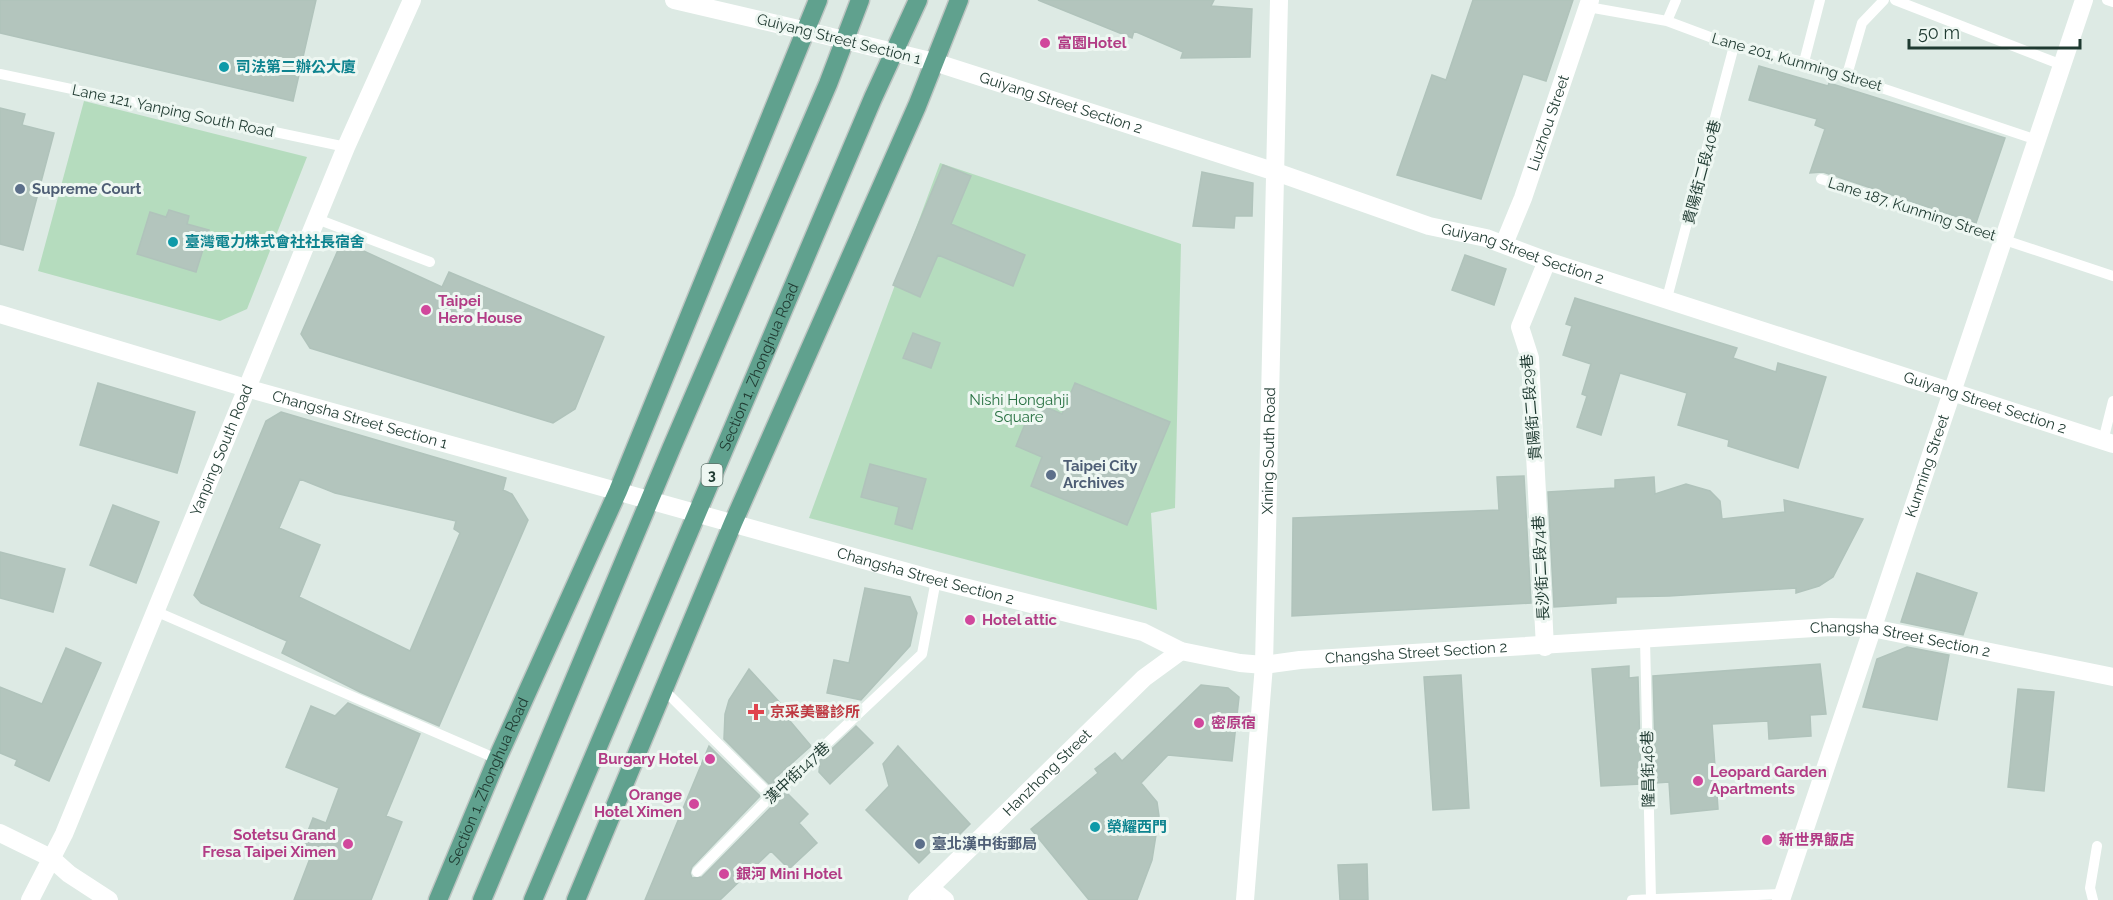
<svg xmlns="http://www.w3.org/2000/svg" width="2113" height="900" font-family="Raleway,'Noto Sans TC',sans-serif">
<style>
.green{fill:#b5dcbe}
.building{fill:#b3c5bd;stroke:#b0c3bb;stroke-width:1.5;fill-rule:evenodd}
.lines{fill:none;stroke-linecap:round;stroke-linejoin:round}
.primary-casing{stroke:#bcc4c1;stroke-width:21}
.service{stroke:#fff;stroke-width:10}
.minor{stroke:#fff;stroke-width:18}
.tertiary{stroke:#fff;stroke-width:18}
.primary{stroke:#60a18e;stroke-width:18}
.hotel-dot{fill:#d1479c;stroke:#eef7f2;stroke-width:2}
.culture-dot{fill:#0f9aa8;stroke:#eef7f2;stroke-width:2}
.service-dot{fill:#5c6f8a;stroke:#eef7f2;stroke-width:2}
.health-dot{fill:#e0444e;stroke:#eef7f2;stroke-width:2}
.labels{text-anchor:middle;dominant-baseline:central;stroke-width:6;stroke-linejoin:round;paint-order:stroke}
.shield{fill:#eef7f2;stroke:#5d736b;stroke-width:1.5}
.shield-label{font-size:14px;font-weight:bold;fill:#1f3a31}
.street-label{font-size:15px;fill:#1f3a31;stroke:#eef7f2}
.hotel-label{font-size:15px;font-weight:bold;fill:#b23c85;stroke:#eef7f2;text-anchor:start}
.culture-label{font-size:15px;font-weight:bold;fill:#0d838f;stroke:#eef7f2;text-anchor:start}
.service-label{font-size:15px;font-weight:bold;fill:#4e5e75;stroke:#eef7f2;text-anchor:start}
.park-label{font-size:15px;fill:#287142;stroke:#eef7f2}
.health-label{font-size:15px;font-weight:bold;fill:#be3a42;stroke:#eef7f2;text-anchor:start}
</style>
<rect width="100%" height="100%" fill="#ddeae4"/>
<path class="green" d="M84 101 307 157 247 309 220 321 38 271Z
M940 163 1181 244 1175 508 1151 513 1157 610 809 518Z"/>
<path class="building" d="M0 0H316L293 101 0 33Z
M1038 0H1214L1211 6 1252 9 1250 57 1181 58 1183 52 1134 31 1132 38Z
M1473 0H1573L1546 81 1523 74 1481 199 1397 175 1432 75 1446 80Z
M1759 66 1828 86 1829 83 2005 138 1976 223 1823 172 1810 173 1825 129 1815 125 1817 119 1749 100Z
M0 108 25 114 22 125 54 133 23 250 0 244Z
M943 165 971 176 951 224 1025 255 1013 286 938 255 920 297 893 285Z
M1202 172 1253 183 1252 216H1235L1234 228 1193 226Z
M169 210 189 216 187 224 209 230 196 272 137 254 150 212 166 217Z
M342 241 442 287 449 272 604 337 575 409 553 423 310 348 301 334Z
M1465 255 1506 269 1494 305 1452 290Z
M1575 298 1737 348 1733 358 1776 372 1778 363 1826 377 1798 468 1728 446 1729 440 1678 425 1687 393 1620 373 1601 435 1577 427 1587 396 1582 394 1591 364 1563 355 1572 326 1566 324Z
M913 333 940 343 931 368 903 358Z
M98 383 195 412 177 473 80 445Z
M1075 383 1170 422 1127 525 1031 486 1042 457 1016 446 1034 402 1062 414Z
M281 412 506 478 503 490 512 494 528 520 439 726 360 692 282 653 287 641 201 603 194 595 266 421ZM300 479 335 493 456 521 454 529 460 533 410 651 299 597 320 545 279 528Z
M870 464 926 479 912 529 895 524 899 507 861 497Z
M1524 476 1531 603 1292 616 1293 518 1499 510 1497 477Z
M1654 477 1655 494 1686 484 1710 491 1720 501 1722 519 1785 512 1784 500 1863 519 1833 577 1819 586 1796 593V588L1669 596 1616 597V603L1554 607 1548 492 1615 488V480Z
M113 505 159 522 136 583 90 565Z
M0 552 65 569 53 612 0 598Z
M1917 573 1977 593 1963 635 1901 622Z
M865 588 910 597 917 613 910 646 861 700 827 693 834 660 849 663Z
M1907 647 1949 655 1937 720 1863 707 1877 659Z
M66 648 101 663 49 781 15 765 17 760 0 753V687L42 704Z
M1820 664 1826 714 1810 715 1811 736 1769 739 1768 721 1712 724 1718 809 1671 814 1669 782 1656 783 1653 676Z
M1629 666V678L1638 677 1641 784 1601 786 1592 669Z
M749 669 782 705 779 708 811 746 773 780 775 782 771 786 724 739 725 714 729 700Z
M1461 675 1469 808 1433 810 1424 677Z
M1201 685 1228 688 1239 697 1232 761 1168 755 1141 783 1157 802 1159 816 1152 860 1137 900H1089L1031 829 1098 773 1095 769 1115 753 1122 761Z
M2018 689 2054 692 2044 791 2008 787Z
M348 703 420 734 386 816 402 822 371 900H294L312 853 301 849 313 818 326 823 339 788 286 767 311 706 335 716Z
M856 726 873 743 830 784 819 772 820 760Z
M709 746 760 796 692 867 690 873 692 878 702 877 786 792 808 814 799 823 817 843 789 869 771 851 720 900H645Z
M898 746 970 824 949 845 943 839 919 863 866 810 889 786 883 764Z
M1367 864 1368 900H1340L1338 865Z"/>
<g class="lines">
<g class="primary-casing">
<g id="primary">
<path id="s8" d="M438 900 497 759 618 491 818 0"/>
<path d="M482 900 671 449 828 84 860 0"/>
<path id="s9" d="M533 900 873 98 918 0"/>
<path d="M576 900 733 523 917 106 959 0"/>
</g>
</g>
<path class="service" d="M1895 0 2062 65
M2107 0 2113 2
M1588 7 1667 21 1734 46 1804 62 2037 140
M1667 21 1676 0
M1804 62 1820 0
M0 74 346 147
M1847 75 1862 23 1884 0
M1821 179 2113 276
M317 219 430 262
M1667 298 1734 46
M2103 441 2113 401
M155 611 497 759
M1645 639 1651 899
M664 690 771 796
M697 872 771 796 922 654 936 580
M1632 900 1782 894
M2093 900 2090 888 2097 846"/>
<g class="minor">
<path id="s1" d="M807 31 934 62 1276 172 1429 226 1486 238 1547 261 2113 444"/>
<path id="s2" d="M1504 244 1523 198 1590 0"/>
<path id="s3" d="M0 314 246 388 936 580 1143 632 1181 651 1240 663 1264 665 1300 660 1831 627 1872 628 2113 677"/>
<path d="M1545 647 1530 358 1520 327 1547 261"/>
<path d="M930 888 945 900"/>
<path id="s4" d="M30 900 64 834 346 147 412 0"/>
<path id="s5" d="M917 900 1144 678 1181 651"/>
<path id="s6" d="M1245 900 1264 665 1279 0"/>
<path id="s7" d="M1781 900 2084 0"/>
</g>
<path class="tertiary" d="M674 0 807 31
M0 833 51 858 69 874 109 900"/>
<use href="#primary" class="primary"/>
</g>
<g class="hotel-dot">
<circle cx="1045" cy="43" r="6"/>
<circle cx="426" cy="310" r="6"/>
<circle cx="970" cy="620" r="6"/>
<circle cx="1199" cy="723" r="6"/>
<circle cx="710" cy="759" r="6"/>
<circle cx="1698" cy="781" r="6"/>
<circle cx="694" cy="804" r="6"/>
<circle cx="1767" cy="840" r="6"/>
<circle cx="348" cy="844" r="6"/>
<circle cx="724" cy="874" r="6"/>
</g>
<g class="culture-dot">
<circle cx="224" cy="67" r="6"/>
<circle cx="173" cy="242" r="6"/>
<circle cx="1095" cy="827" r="6"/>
</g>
<g class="service-dot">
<circle cx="20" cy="189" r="6"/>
<circle cx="1051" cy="475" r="6"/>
<circle cx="920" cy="844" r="6"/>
</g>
<path class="health-dot" d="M753 703h6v6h6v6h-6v6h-6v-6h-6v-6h6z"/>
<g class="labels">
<rect class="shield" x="701.5" y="464" width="21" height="22" rx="4.5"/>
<g class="shield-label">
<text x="712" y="475">3</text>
</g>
<g class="street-label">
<text transform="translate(839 39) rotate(14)">Guiyang Street Section 1</text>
<text transform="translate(1797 62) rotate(16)">Lane 201, Kunming Street</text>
<text stroke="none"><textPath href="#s1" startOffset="264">Guiyang Street Section 2</textPath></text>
<text transform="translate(173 111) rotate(12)">Lane 121, Yanping South Road</text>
<text stroke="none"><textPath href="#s2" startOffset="129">Liuzhou Street</textPath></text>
<text transform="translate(1702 172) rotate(-75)">貴陽街二段40巷</text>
<text transform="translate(1912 209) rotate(18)">Lane 187, Kunming Street</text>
<text stroke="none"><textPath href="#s1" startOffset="750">Guiyang Street Section 2</textPath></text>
<text stroke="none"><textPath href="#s9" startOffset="579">Section 1, Zhonghua Road</textPath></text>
<text stroke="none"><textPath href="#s1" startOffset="1236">Guiyang Street Section 2</textPath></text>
<text transform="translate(1531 407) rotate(-95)">貴陽街二段29巷</text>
<text stroke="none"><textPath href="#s3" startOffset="375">Changsha Street Section 1</textPath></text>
<text stroke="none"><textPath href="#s4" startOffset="489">Yanping South Road</textPath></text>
<text stroke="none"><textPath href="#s6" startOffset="450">Xining South Road</textPath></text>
<text stroke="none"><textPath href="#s7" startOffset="458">Kunming Street</textPath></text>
<text transform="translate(1541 568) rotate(-93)">長沙街二段74巷</text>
<text stroke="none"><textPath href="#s3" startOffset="962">Changsha Street Section 2</textPath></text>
<text stroke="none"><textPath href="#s3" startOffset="1952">Changsha Street Section 2</textPath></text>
<text stroke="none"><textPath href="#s3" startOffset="1466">Changsha Street Section 2</textPath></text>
<text transform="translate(1648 769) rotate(-91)">隆昌街46巷</text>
<text transform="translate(797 773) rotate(-43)">漢中街147巷</text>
<text stroke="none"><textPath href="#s5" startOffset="182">Hanzhong Street</textPath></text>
<text stroke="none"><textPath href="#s8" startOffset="129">Section 1, Zhonghua Road</textPath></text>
</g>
<g class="hotel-label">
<text x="1057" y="43">富園Hotel</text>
<text x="438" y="301">Taipei<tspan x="438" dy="17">Hero House</tspan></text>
<text x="982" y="620">Hotel attic</text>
<text x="1211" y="723">密原宿</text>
<text x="698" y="759" text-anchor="end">Burgary Hotel</text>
<text x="1710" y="772">Leopard Garden<tspan x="1710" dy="17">Apartments</tspan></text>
<text x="682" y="795" text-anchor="end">Orange<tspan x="682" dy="17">Hotel Ximen</tspan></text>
<text x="336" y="835" text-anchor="end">Sotetsu Grand<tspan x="336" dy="17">Fresa Taipei Ximen</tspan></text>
<text x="1779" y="840">新世界飯店</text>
<text x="736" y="874">銀河 Mini Hotel</text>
</g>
<g class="culture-label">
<text x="236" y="67">司法第二辦公大廈</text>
<text x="185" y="242">臺灣電力株式會社社長宿舍</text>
<text x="1107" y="827">榮耀西門</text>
</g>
<g class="service-label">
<text x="32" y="189">Supreme Court</text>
<text x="1063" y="466">Taipei City<tspan x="1063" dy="17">Archives</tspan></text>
<text x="932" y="844">臺北漢中街郵局</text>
</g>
<g class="park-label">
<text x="1019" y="400">Nishi Hongahji<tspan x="1019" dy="17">Square</tspan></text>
</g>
<g class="health-label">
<text x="770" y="712">京采美醫診所</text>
</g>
</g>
<path d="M1909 39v9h171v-9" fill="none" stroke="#1f3a31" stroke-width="3"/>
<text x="1918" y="39" font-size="18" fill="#1f3a31" stroke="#eef7f2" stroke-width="4.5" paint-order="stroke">50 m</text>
</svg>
